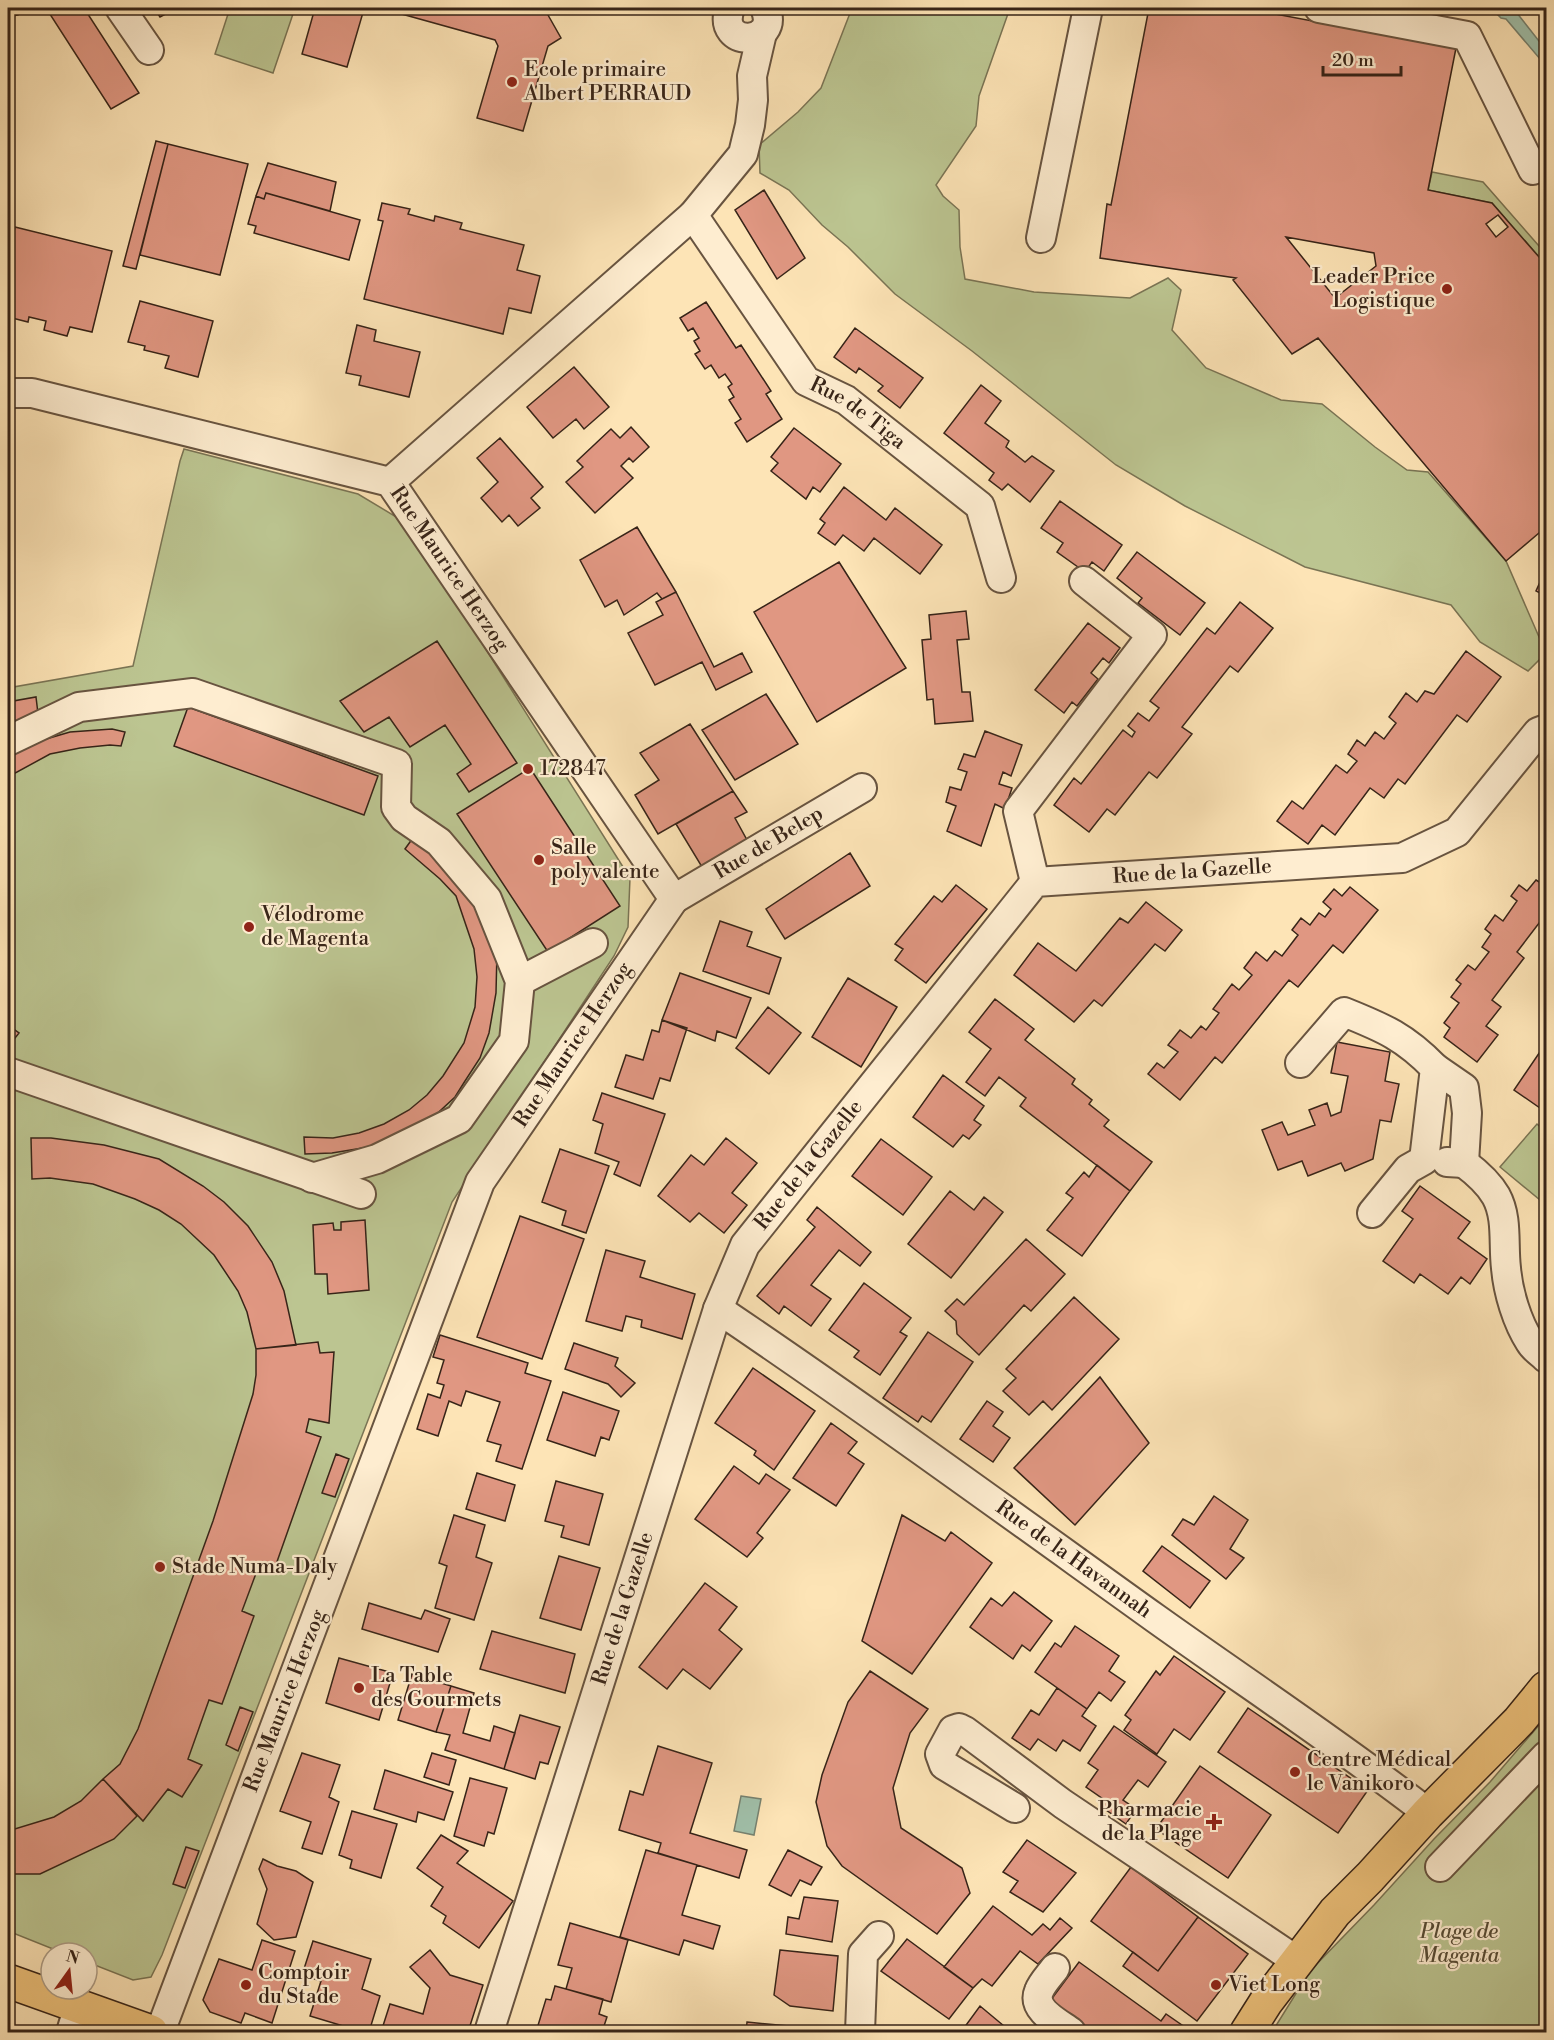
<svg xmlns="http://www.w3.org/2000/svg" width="1554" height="2040" font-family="'Libre Bodoni',serif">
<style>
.green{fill:#bcc591;stroke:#7a7454;stroke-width:1.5}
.water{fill:#a0bfa9;stroke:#76816f;stroke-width:1.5}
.building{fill:#e09782;stroke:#372418;stroke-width:1.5;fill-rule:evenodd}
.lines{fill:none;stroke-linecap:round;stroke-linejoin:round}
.minor-casing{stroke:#685440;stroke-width:32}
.major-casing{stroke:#372418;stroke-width:36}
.minor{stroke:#feedd0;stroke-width:28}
.major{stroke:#eec27b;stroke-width:33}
.poi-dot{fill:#8f2418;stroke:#feedd0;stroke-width:2}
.labels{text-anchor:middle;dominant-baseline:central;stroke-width:4.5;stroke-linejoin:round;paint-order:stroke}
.poi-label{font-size:21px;fill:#372418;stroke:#feedd0;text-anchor:start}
.street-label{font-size:21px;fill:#372418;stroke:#feedd0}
.park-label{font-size:21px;font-style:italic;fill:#584c36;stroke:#feedd0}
</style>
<rect width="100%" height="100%" fill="#fde4b6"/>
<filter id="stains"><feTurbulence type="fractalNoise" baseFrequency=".00333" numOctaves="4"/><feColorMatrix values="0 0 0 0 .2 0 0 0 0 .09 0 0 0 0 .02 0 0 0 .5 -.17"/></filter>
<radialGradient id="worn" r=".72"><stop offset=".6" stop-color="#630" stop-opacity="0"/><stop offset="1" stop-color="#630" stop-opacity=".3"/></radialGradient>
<path class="green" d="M230 8H295L273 73 215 54Z
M852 8H1010L979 96 976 126 936 185 943 196 959 210 960 247 965 279 1034 292 1130 298 1168 278 1181 290 1172 330 1206 368 1281 400 1322 404 1375 447 1407 470 1428 472 1506 561 1546 653 1528 671 1480 642 1451 605 1305 567 1185 506 1116 465 972 351 895 294 848 247 822 225 789 190 760 173 759 145 798 112 821 88Z
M1432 172 1483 182 1546 254V265L1492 203 1428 190Z
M184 449 358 494 398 518 441 578 630 878 628 927 614 956 452 1202 162 1955 151 1977 133 1980 87 1962V1953H63L8 1931V688L133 666 180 461Z
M1537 1124 1546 1132V1205L1500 1167Z
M1546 1717V2032H1272L1310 1971 1374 1905 1434 1839 1490 1782Z"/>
<path class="water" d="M1491 8H1513L1546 50V66L1506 19 1501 18Z
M741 1796 761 1799 754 1835 734 1831Z"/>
<path class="building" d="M8 8H17L18 15 8 17Z
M46 8H84L139 93 111 109Z
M154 8H177L160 17Z
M315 8H367L364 9 347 67 302 54Z
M380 8H544L561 38 548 46 523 131 477 118 498 46 495 40Z
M1149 8H1243L1456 48 1428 190 1492 203 1546 265V527L1506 561 1318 338 1292 354 1233 280 1236 278 1100 258 1107 204 1111 205ZM1498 215 1508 227 1496 237 1486 224ZM1286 237 1374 253 1376 266 1335 298Z
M156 141 168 144 136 269 123 266Z
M168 144 248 164 220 275 140 255Z
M268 163 336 182 330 211 266 193 264 199 256 196Z
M764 190 805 258 777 279 735 210Z
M266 193 360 220 349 260 254 233 256 226 248 224 256 196 264 199Z
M382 203 410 209 408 214 434 221 435 216 462 223 460 229 524 245 517 270 540 276 531 313 509 308 503 334 364 299 383 221 378 220Z
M15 227 112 251 92 332 70 327 67 336 44 330 46 321 29 317 28 322 8 317V258Z
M140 301 213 321 198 377 165 368 169 356 144 350 145 346 128 342Z
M706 302 736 348 741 345 771 391 766 394 782 419 747 442 735 423 741 419 729 400 734 397 728 387 732 384 725 374 719 378 711 365 705 369 695 354 700 351 694 341 699 338 693 328 688 331 680 318Z
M357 325 376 330 374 341 420 352 409 397 359 385 361 376 346 373Z
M855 328 923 378 900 408 878 391 883 386 859 368 856 373 834 357Z
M574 367 609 407 584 429 576 419 553 438 527 407Z
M981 385 1001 401 985 423 1009 441 1006 447 1025 462 1032 456 1054 471 1030 502 1008 484 1002 490 989 480 994 473 944 433Z
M631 427 649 447 633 462 629 458 621 466 633 478 595 513 566 482 583 467 577 461 611 429 620 438Z
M794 428 841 464 820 492 813 487 806 499 771 471 778 463 771 457Z
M500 438 543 487 531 498 540 508 518 526 509 515 502 522 481 498 498 482 477 458Z
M844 487 886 520 895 508 942 545 920 574 874 538 864 551 843 535 835 545 818 533 825 523 820 519Z
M1060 501 1122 545 1104 571 1092 562 1085 572 1057 552 1063 543 1041 528Z
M637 527 676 592 662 599 657 593 624 615 617 600 605 607 580 560Z
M1137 552 1205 603 1180 635 1138 603 1142 598 1117 578Z
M839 562 906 668 817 722 754 612Z
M1546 569V596L1536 591Z
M676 592 714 667 742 653 752 672 716 690 702 662 655 685 628 633 663 615 656 602Z
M1240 602 1273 628 1238 672 1230 666 1182 727 1192 734 1157 778 1149 772 1115 815 1107 809 1089 832 1054 805 1074 778 1081 784 1123 730 1132 737 1135 732 1128 726 1138 713 1149 721 1159 708 1150 701 1207 628 1215 634Z
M966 611 969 639 957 640 962 692H970L973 721 935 724 933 699 927 700 922 640 931 639 929 615Z
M1088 623 1120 648 1109 663 1103 658 1091 673 1098 679 1077 706 1072 702 1064 713 1035 690Z
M437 641 517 763 469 792 457 774 471 764 445 725 410 747 389 717 364 732 340 701Z
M1466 651 1501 677 1467 722 1457 715 1405 784 1398 779 1384 798 1370 788 1335 835 1322 825 1308 844 1277 821 1292 801 1303 809 1336 765 1347 773 1357 761 1348 754 1357 740 1365 746 1375 732 1384 739 1396 723 1389 717 1406 693 1417 702 1425 691 1434 694Z
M766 694 798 744 735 780 702 730Z
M36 697 39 722 8 728V702Z
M188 707 378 776 364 815 174 746Z
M690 724 733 791 658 834 635 795 659 780 640 753Z
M112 729 125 732 121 746 110 745 80 748 50 754 8 777V758L29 744 70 732Z
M985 731 1022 745 1011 776 1003 772 999 784 1012 788 1005 809 995 804 981 846 947 831 956 806 946 802 950 787 961 790 967 772 958 769 964 754 975 757Z
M530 768 620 906 548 952 457 814Z
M733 791 747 812 735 818 747 840 702 867 676 824Z
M415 835 481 908 497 951 496 993 489 1033 480 1058 465 1081 455 1097 429 1121 375 1146 332 1153 305 1154 304 1137 333 1138 359 1133 384 1124 409 1110 427 1095 443 1076 464 1043 475 1007 477 977 474 949 456 896 440 879 405 849Z
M850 853 870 886 785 939 766 909Z
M1536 880 1544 885 1546 881V914L1517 952 1524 958 1492 1000 1501 1007 1486 1026 1498 1035 1477 1062 1444 1037 1450 1028 1444 1023 1459 1003 1451 997 1461 984 1456 980 1468 965 1475 970 1489 952 1482 947 1491 934 1485 929 1495 915 1503 921 1517 901 1511 896 1519 885 1527 891Z
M956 885 987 909 926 983 895 960 903 949 895 944 934 896 942 902Z
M1350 887 1378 910 1343 953 1333 945 1298 987 1289 980 1222 1063 1215 1057 1180 1100 1148 1074 1157 1063 1164 1068 1178 1052 1168 1045 1180 1030 1191 1038 1201 1026 1206 1030 1219 1013 1213 1009 1232 984 1239 990 1252 975 1244 968 1256 952 1267 961 1275 951 1282 956 1298 935 1292 930 1301 918 1310 925 1319 913 1325 917 1331 909 1323 902 1334 889 1342 896Z
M1146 902 1182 930 1165 951 1155 944 1102 1006 1094 1000 1074 1022 1014 975 1038 943 1076 971 1120 918 1128 923Z
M720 921 752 932 747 946 781 958 769 994 703 971Z
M680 973 751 998 736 1038 717 1031 715 1041 662 1020Z
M848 978 897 1007 861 1067 812 1037Z
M995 999 1034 1029 1025 1040 1075 1079 1072 1084 1092 1100 1089 1104 1109 1120 1104 1126 1152 1162 1130 1191 1020 1106 1026 1098 999 1077 985 1096 966 1082 991 1049 969 1032Z
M768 1007 801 1033 769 1074 736 1048Z
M662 1020 687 1028 670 1081 660 1078 653 1099 615 1087 626 1055 643 1060 652 1030 659 1032Z
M8 1025 19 1033 8 1047Z
M1337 1042 1390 1052 1385 1081 1399 1084 1391 1122 1380 1120 1373 1159 1345 1171 1341 1163 1308 1176 1302 1161 1278 1170 1262 1130 1282 1122 1288 1135 1315 1125 1309 1110 1327 1103 1331 1116 1341 1112 1348 1076 1331 1073Z
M1546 1043V1099L1540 1108 1514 1090Z
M943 1075 984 1106 974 1120 981 1125 969 1139 963 1135 953 1147 913 1117Z
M602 1093 665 1114 640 1186 614 1174 619 1162 595 1153 603 1124 593 1120Z
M31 1138H51L104 1145 159 1159 203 1186 224 1202 248 1226 272 1262 284 1291 296 1345 256 1349 247 1312 238 1291 214 1255 181 1224 159 1210 135 1199 93 1184 50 1178 32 1179Z
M726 1138 757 1163 732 1193 747 1205 724 1233 699 1213 690 1222 658 1196 691 1155 704 1165Z
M881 1139 932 1177 903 1215 852 1176Z
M560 1149 609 1166 586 1233 562 1225 566 1211 542 1202Z
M1097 1165 1130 1191 1082 1256 1047 1230 1073 1198 1066 1193 1084 1172 1089 1177Z
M1420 1186 1470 1222 1458 1238 1487 1259 1470 1284 1461 1277 1448 1294 1420 1274 1414 1283 1383 1261 1413 1219 1402 1211Z
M950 1191 974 1210 984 1197 1003 1212 951 1278 908 1244Z
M817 1207 871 1252 860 1266 839 1250 811 1285 831 1299 811 1326 784 1306 779 1314 757 1296 815 1227 807 1220Z
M520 1216 584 1239 542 1359 477 1337Z
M365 1220 369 1290 328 1294 327 1274H315L313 1225 333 1223 334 1230H341V1222Z
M1026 1239 1065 1274 1031 1311 1024 1305 979 1355 957 1334 956 1321 945 1311 957 1299 964 1305Z
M606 1250 645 1261 640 1277 695 1294 682 1339 641 1327 642 1320 626 1316 622 1331 586 1321Z
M864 1283 911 1318 900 1332 907 1336 880 1375 854 1357 859 1351 829 1330Z
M1074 1297 1119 1339 1052 1410 1043 1401 1029 1415 1003 1391 1016 1378 1006 1369Z
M928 1332 973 1362 931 1422 922 1416 918 1422 883 1398Z
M440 1335 528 1363 525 1373 551 1381 522 1469 496 1461 501 1445 487 1441 500 1402 466 1391 461 1406 449 1401 438 1436 417 1429 428 1394 440 1398 444 1385 437 1383 444 1360 433 1357Z
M318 1342 320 1353 334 1352 329 1423 309 1419 306 1432 321 1437 273 1573 258 1568 242 1611 254 1616 222 1704 209 1700 188 1759 202 1765 182 1797 168 1789 143 1821 103 1779 120 1764 138 1729 213 1521 253 1394 256 1375V1349Z
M574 1343 618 1358 615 1366 635 1383 621 1397 608 1384 565 1369Z
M753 1368 815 1411 774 1470 754 1455 756 1451 715 1423Z
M1100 1377 1149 1443 1075 1525 1014 1468Z
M563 1392 619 1411 609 1440 601 1437 595 1456 547 1440Z
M987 1401 1003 1412 993 1426 1010 1438 993 1462 960 1439Z
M831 1423 857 1442 848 1453 864 1464 836 1506 793 1478Z
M336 1454 349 1459 335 1497 322 1493Z
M734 1466 759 1484 766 1474 790 1490 757 1533 763 1538 747 1557 695 1519Z
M477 1473 515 1485 505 1521 466 1509Z
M556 1481 603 1494 589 1545 561 1537 564 1526 545 1521Z
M1214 1496 1248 1520 1230 1549 1244 1558 1226 1579 1172 1535 1183 1519 1194 1525Z
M454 1515 485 1525 476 1557 492 1563 474 1620 435 1608 447 1566 439 1563Z
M902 1515 945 1541 951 1532 992 1563 912 1674 862 1641Z
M1162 1546 1210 1581 1190 1608 1143 1571Z
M559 1556 600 1568 581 1630 540 1618Z
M705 1583 737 1607 719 1630 742 1649 710 1689 683 1669 667 1689 639 1667Z
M1014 1592 1052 1621 1030 1651 1022 1645 1013 1659 970 1627 991 1598 1002 1606Z
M369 1603 421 1619 425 1610 450 1619 438 1652 362 1629Z
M1075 1626 1119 1656 1109 1671 1125 1682 1111 1701 1099 1692 1087 1709 1035 1672 1055 1643 1061 1647Z
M492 1631 575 1654 565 1693 480 1669Z
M1174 1656 1225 1692 1190 1740 1174 1729 1157 1754 1124 1730 1131 1720 1125 1715 1156 1671 1160 1675Z
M339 1658 393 1673 379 1720 326 1703Z
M870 1671 928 1709 910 1733 893 1788 901 1828 962 1868 970 1893 937 1934 842 1866 827 1846 816 1802 822 1775 848 1702Z
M412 1674 451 1686 436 1732 398 1720Z
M451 1686 474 1693 463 1733 490 1741 494 1726 515 1733 504 1769 445 1750 450 1735 436 1732Z
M1057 1688 1087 1709 1082 1716 1096 1726 1080 1751 1063 1740 1056 1751 1038 1739 1030 1750 1012 1738 1031 1710 1039 1715Z
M240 1707 253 1712 238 1751 226 1745Z
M1248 1708 1368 1790 1338 1833 1218 1752Z
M520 1715 560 1727 548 1764 540 1762 535 1779 504 1769Z
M1114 1726 1166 1762 1148 1787 1138 1780 1123 1800 1136 1809 1126 1824 1099 1805 1103 1799 1086 1787 1098 1770 1088 1763Z
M658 1746 712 1763 690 1833 747 1850 739 1878 658 1853 661 1843 619 1830 630 1791 643 1795Z
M302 1753 340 1765 329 1797 339 1802 322 1854 302 1848 311 1822 280 1811Z
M432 1753 456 1760 449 1785 424 1777Z
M1200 1766 1271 1815 1228 1878 1156 1829Z
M385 1770 453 1792 444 1820 418 1812 416 1822 374 1809Z
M470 1778 507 1788 494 1834 488 1832 484 1846 454 1836Z
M103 1779 137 1816 114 1839 40 1874H8V1831L54 1817 81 1801Z
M352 1811 397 1824 381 1878 350 1868 352 1860 339 1855Z
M441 1835 468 1851 457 1863 513 1901 479 1948 443 1923 446 1916 431 1906 443 1887 417 1868Z
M1027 1840 1076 1873 1043 1912 1010 1892 1018 1881 1003 1872Z
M186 1847 199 1851 185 1888 173 1884Z
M646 1850 697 1865 682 1915 720 1926 713 1949 684 1940 679 1955 620 1937Z
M788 1850 822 1867 811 1885 800 1880 791 1896 769 1885Z
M263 1859 277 1866 296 1871 313 1882 296 1937 274 1940 257 1924 267 1889 259 1869Z
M1131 1867 1198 1917 1158 1971 1091 1921Z
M804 1897 838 1901 832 1942 786 1934 788 1917 799 1919Z
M993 1906 1032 1935 1043 1924 1050 1930 1060 1918 1072 1928 1038 1964 1020 1951 992 1986 982 1979 973 1988 944 1967Z
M1198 1917 1248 1954 1197 2021 1123 1966 1133 1952 1158 1971Z
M570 1923 628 1940 611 2002 566 1989 572 1968 558 1965Z
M907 1939 973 1988 949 2019 881 1971Z
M262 1940 295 1951 272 2023 245 2013 241 2023 210 2012 203 2000 219 1959 252 1970Z
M313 1941 371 1959 362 1989 380 1996 369 2032H363L310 2016 321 1981 302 1975Z
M430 1950 450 1975 483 1985 468 2032H381L390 2004 423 2014 430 1988 410 1967Z
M780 1950 838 1956 833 2011 790 2006 774 1995Z
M1079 1962 1161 2021 1166 2014 1192 2032H1093L1050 2001Z
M555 1986 603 1999 599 2014 607 2017 602 2032H536L546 1999 551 2000Z
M980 2006 1004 2026 1013 2032H961Z
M747 2022 799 2027V2032H746Z
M8 2027 22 2032H8Z"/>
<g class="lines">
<g class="minor-casing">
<g id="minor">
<path d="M120 8 149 50"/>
<path d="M730 8C715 49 782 46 765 8"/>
<path d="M1319 8 1467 36 1533 170"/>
<path id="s1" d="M693 215 806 381 846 400 980 506 1001 578"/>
<path d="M1041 238 1088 8"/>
<path id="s2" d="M8 393H32L390 482 674 899 480 1182 160 2032"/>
<path d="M390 482 693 215 743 154 750 125 753 100 752 76 762 33"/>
<path d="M8 741 79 707 193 693 397 764 396 807 404 818 439 842 487 899 520 981 514 1041 459 1119 377 1159 312 1178"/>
<path d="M1035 882 1018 811 1152 635 1084 581"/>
<path id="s3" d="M674 899 862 788"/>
<path d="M520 981 593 943"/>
<path d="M1300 1063 1344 1012C1384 1028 1405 1037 1435 1068L1424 1160 1408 1169 1372 1213"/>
<path d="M1435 1068 1464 1088 1467 1113 1464 1163 1447 1162"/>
<path d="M8 1072 361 1194"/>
<path d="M1464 1163C1476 1172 1488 1182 1496 1196 1508 1218 1503 1244 1506 1268 1508 1292 1517 1322 1530 1342 1534 1349 1541 1353 1546 1358"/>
<path id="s4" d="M718 1309C866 1409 1010 1514 1155 1618 1246 1683 1339 1744 1428 1813"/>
<path d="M1015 1808 944 1765 940 1754 953 1730 959 1728 965 1731 1063 1804 1297 1961"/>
<path d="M1440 1867 1546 1756"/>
<path d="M1055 1968C1050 1975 1042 1983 1039 1991 1031 2010 1059 2023 1071 2032"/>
<path d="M71 2032 79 2006"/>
<path id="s5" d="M489 2032 718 1309 745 1245 1035 882 1402 858 1457 832 1538 732 1546 729"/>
<path d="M860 2032 863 1954 879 1936"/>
</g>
</g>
<g class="major-casing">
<path id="major" d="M8 1981 151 2032
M1247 2032 1266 2002 1335 1912 1370 1877 1428 1813 1519 1721 1546 1688"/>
</g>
<use href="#minor" class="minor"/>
<use href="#major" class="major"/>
</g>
<g class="poi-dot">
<circle cx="512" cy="82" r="6"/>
<circle cx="1447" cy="289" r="6"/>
<circle cx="528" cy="769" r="6"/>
<circle cx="539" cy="860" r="6"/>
<circle cx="249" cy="927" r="6"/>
<circle cx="160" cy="1567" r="6"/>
<circle cx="359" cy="1688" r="6"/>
<circle cx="1295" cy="1772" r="6"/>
<path d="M1211 1813h6v6h6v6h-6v6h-6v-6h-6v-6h6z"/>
<circle cx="246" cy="1985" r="6"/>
<circle cx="1216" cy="1985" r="6"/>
</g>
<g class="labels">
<g class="poi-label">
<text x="524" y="70">Ecole primaire<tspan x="524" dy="24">Albert PERRAUD</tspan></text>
<text x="1435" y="277" text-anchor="end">Leader Price<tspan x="1435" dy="24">Logistique</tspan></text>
<text x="540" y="769">172847</text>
<text x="551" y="848">Salle<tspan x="551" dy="24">polyvalente</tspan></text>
<text x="261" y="915">Vélodrome<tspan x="261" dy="24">de Magenta</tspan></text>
<text x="172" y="1567">Stade Numa-Daly</text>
<text x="371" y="1676">La Table<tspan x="371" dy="24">des Gourmets</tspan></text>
<text x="1307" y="1760">Centre Médical<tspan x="1307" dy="24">le Vanikoro</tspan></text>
<text x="1202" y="1810" text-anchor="end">Pharmacie<tspan x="1202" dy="24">de la Plage</tspan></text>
<text x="258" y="1973">Comptoir<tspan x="258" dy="24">du Stade</tspan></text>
<text x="1228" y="1985">Viet Long</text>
</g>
<g class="street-label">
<text stroke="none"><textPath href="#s1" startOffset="262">Rue de Tiga</textPath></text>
<text stroke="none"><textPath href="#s2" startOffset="498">Rue Maurice Herzog</textPath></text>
<text stroke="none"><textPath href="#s3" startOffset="110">Rue de Belep</textPath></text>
<text stroke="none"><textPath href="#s5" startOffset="1450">Rue de la Gazelle</textPath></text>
<text transform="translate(573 1045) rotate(-56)">Rue Maurice Herzog</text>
<text stroke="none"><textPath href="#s5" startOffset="930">Rue de la Gazelle</textPath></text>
<text stroke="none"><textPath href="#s4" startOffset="435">Rue de la Havannah</textPath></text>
<text stroke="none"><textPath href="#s5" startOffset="444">Rue de la Gazelle</textPath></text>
<text transform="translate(285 1701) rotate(-69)">Rue Maurice Herzog</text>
</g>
<g class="park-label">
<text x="1459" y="1932">Plage de<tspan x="1459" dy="24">Magenta</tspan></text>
</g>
</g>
<rect width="1554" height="2040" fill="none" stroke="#fde4b6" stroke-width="30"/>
<rect x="9" y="9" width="1536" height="2022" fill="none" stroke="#372418" stroke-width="3"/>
<rect x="15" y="15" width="1524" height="2010" fill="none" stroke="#372418" stroke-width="1.5"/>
<g transform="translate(69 1971) rotate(15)"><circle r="28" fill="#feedd0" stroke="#ae9d86" stroke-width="1.5"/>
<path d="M0-4.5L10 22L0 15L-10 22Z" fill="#8f2418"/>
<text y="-9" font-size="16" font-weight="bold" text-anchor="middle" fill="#372418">N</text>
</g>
<path d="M1323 66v9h78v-9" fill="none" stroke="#372418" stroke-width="3"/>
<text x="1332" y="66" font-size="18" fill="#372418" stroke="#feedd0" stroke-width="4.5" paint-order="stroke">20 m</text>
<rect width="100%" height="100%" filter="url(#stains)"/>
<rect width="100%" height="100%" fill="url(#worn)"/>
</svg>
